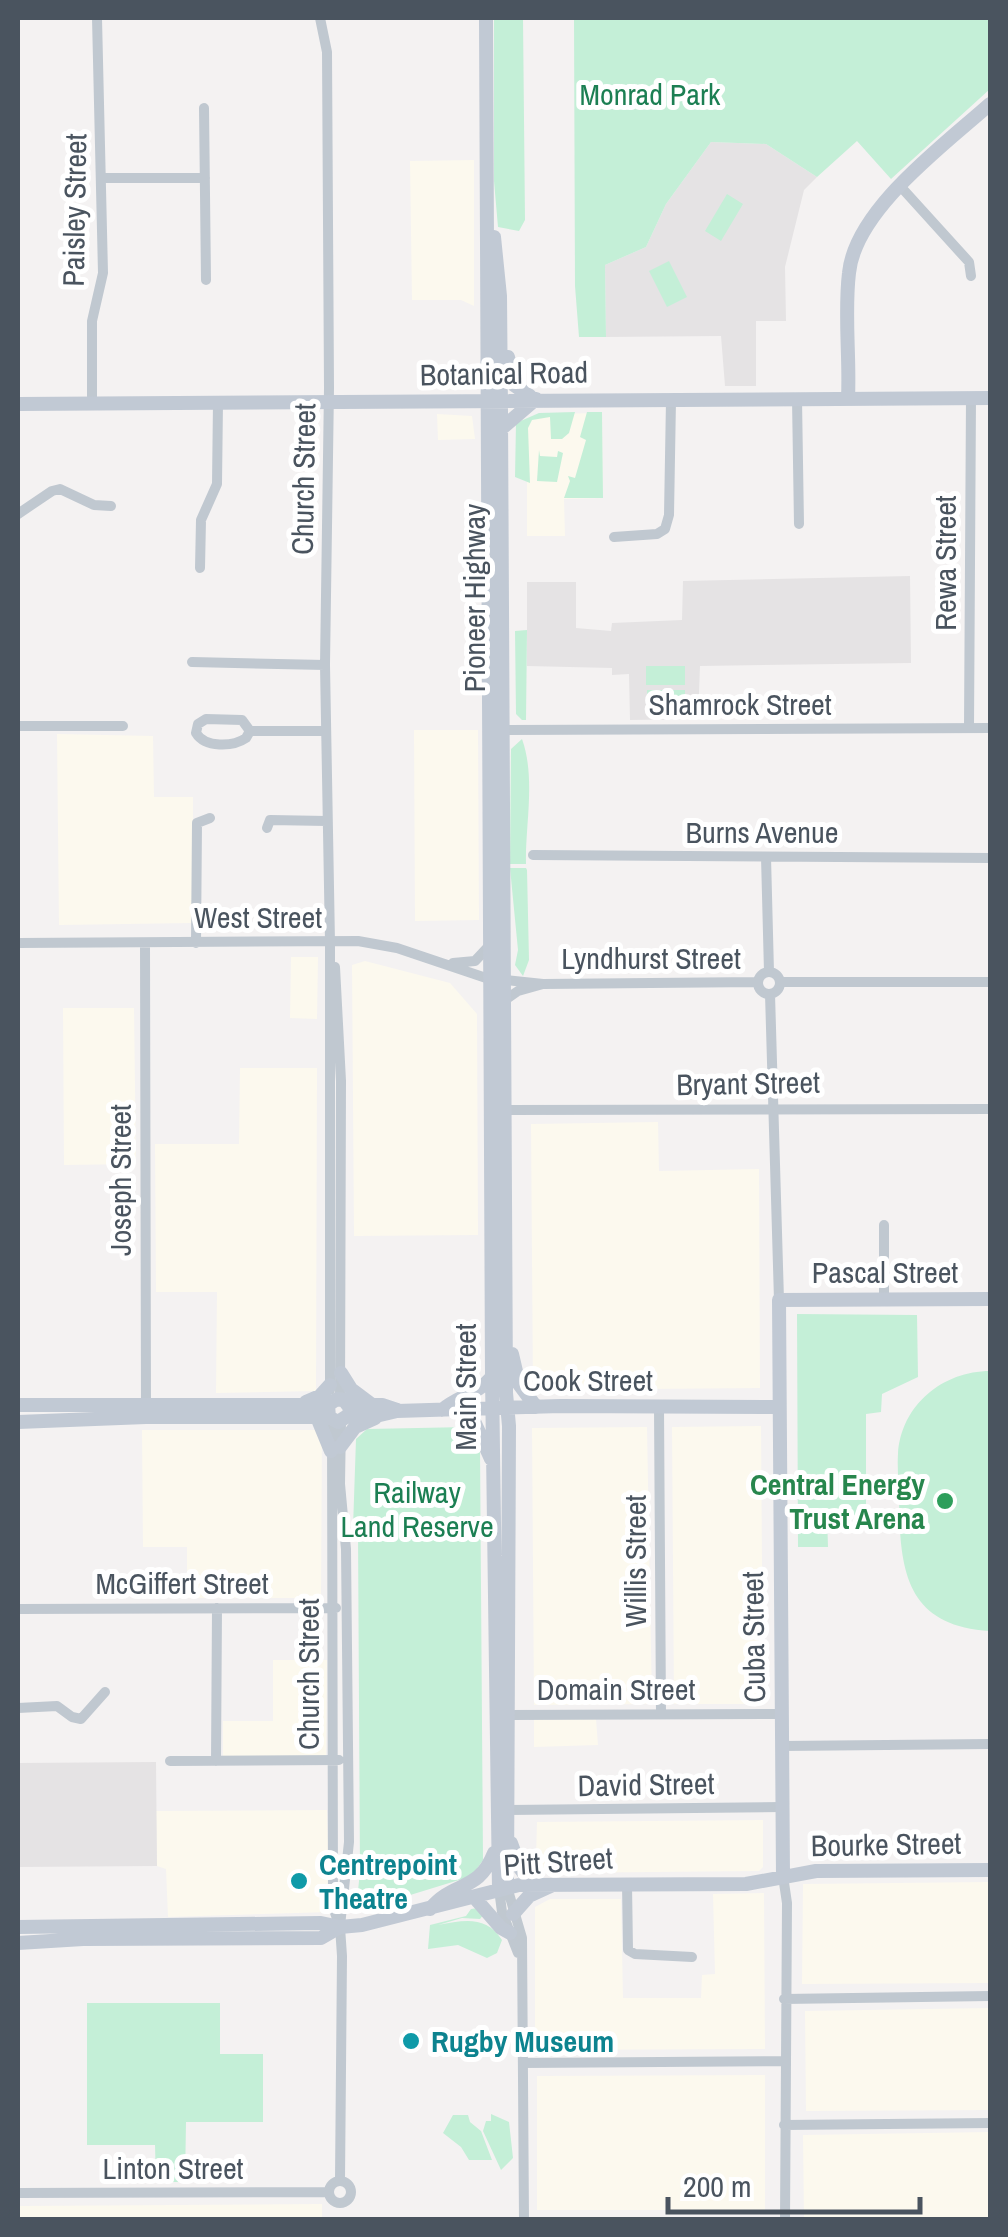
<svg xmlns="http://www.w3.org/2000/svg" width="1008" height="2237" font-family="'Archivo Narrow',sans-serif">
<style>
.commercial{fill:#fcf9ee}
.education{fill:#e5e3e4}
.green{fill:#c4efd7}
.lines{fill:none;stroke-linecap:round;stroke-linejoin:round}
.street{stroke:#c0c8d0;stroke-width:10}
.secondary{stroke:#c1c9d4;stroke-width:14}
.leisure-dot{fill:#2e9e5b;stroke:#fff;stroke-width:4}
.culture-dot{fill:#0f9aa8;stroke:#fff;stroke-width:4}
.labels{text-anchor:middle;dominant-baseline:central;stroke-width:10;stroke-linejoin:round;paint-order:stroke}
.park-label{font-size:30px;fill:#1c7f53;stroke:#fff}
.street-label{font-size:30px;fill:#4a545f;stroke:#fff}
.leisure-label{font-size:30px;font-weight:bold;fill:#27864d;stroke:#fff;text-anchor:end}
.culture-label{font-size:30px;font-weight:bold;fill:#0d838f;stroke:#fff;text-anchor:start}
</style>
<rect width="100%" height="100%" fill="#f4f2f2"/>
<path class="commercial" d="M474 160V306L461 300H412L410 161Z
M602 413 603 498 564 499 565 536H527V421L542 414Z
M437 414 472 416 475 439 438 440Z
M414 730H478L479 920 415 921Z
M57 734 153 736 154 797H193V923L59 925Z
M291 957H318L317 1019 290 1018Z
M365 961 450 983 477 1014 478 1235 354 1236 352 965Z
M63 1008H134L136 1164 64 1165Z
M240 1068H317L316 1391 216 1393 217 1292H156L155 1144H239Z
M658 1122 659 1171 759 1169 760 1388 533 1390 531 1124Z
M761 1426 763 1704H674L672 1427Z
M647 1427 652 1704 534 1705 532 1428Z
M142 1430H322L321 1598H187V1547H143Z
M273 1660H327L326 1757H223V1721H273Z
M534 1719H596L598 1745 534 1747Z
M327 1810 330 1912 168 1917 166 1869 157 1866 156 1811Z
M763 1820V1867L759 1871 547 1873 540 1868 536 1858 537 1822Z
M990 1882V1983L802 1984 803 1884Z
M764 1893 765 2049 535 2050V1907L550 1899H621L623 1998H701L702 1975 715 1974 713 1894Z
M990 2008V2110L806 2111 805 2011Z
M765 2075V2210H537V2076Z
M990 2132V2219H804L803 2135Z
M322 2204V2219H18V2206Z"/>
<path class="education" d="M711 142 766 144 817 177 804 190 785 267 786 321H756V386H725L721 336 606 337 605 265 646 247 666 204Z
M910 576 911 663 700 666 698 719 630 720 629 674 612 675V668L527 666V582H576V628L611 631 612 623 682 620 683 581Z
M156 1762 157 1866 18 1867V1763Z"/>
<path class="green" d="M494 18H523L525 220 519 231 498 227 494 181Z
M574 18H990V89L891 179 857 141 817 177 766 144 711 142 666 204 646 247 605 265 606 337H579L575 286Z
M727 194 743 204 721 241 705 231Z
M669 261 687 297 667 307 649 271Z
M575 412 569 433 562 439H551L550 417 532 420 528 428 530 483 515 477 516 423 539 413Z
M587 412H602L603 498H564L570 481 568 476 575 478 586 440 580 437Z
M539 450 540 456 557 457 558 451 563 453 557 482 537 481Z
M527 630 526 720H522L516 714 515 631Z
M646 666H685V685H646Z
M647 690H685V709H647Z
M522 739C536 778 525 826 526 864H510L511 749Z
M510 868H526L527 870 529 960 523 976 515 965 518 950Z
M797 1314 917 1315 918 1377 882 1394 881 1412 866 1414V1515H827L828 1547H798Z
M990 1371V1631C905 1626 900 1569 899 1500 899 1485 897 1469 898 1454 901 1405 943 1371 990 1371Z
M468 1427 480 1448 483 1860 472 1876 368 1908 357 1901 360 1871 358 1533 353 1528 356 1439 367 1429Z
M478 1908 484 1914 480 1919 462 1918 438 1925C464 1920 486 1915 502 1940L497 1953 487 1958 458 1945 428 1949 430 1925 466 1916 471 1909Z
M87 2003H220V2054H263V2122H186L185 2182H156L155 2145H87Z
M491 2114 509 2122 513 2158 501 2170 483 2131 486 2121H491Z
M453 2115H468L470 2122 481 2131 492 2160H469L461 2147 443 2133Z"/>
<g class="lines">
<path class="street" d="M320 18 327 52 329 388 325 665 330 942V1390
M204 108 206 280
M103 178H205
M901 187 969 262 971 276
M797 399 799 524
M92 403V321L103 273 97 18
M18 514 52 491 60 489 94 505 111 506
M614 537 657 534 665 529 669 515 671 400
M200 568 201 520 217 484 218 402
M192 662 325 665
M18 726H123
M969 728 971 398
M497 730 990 728
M250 731 242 720 206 719 198 724 196 733C205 748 233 747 246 738L250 731H326
M267 828 270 820 327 821
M533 855 990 858
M766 857 769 972
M18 943 358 941 397 948 492 980
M145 943 146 1411
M196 943 197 823 210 818
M453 963 475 961 489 946
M335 967 341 1081 340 1399
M758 983a11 11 0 1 1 22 0a11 11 0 1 1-22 0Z
M505 980 543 984
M780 982H990
M770 994 779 1300
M505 1000 518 991 543 984 758 982
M506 1110 990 1109
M884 1225V1300
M659 1408 661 1714
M332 1420 333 1907 340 1927 342 1956 340 2180
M18 1609 336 1608
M18 1708 57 1706 72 1717 81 1719 105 1692
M510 1715 782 1714
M782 1746 990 1744
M170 1761 339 1760
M216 1761 217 1608
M509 1810 782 1807
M783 1876 787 1903 785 2220
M627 1884 628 1950 635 1954 692 1957
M507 1887 522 1938 524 2220
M499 1889 502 1912 518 1953
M340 1926 349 1842 346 1549 340 1484 341 1422
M784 1999 990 1996
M523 2063 784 2061
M784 2125 990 2123
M329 2192a11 11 0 1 1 22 0a11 11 0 1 1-22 0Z
M18 2193 329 2192"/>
<path class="secondary" d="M486 18 492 1377 499 1889
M494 237 500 296 501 413 506 1393 509 1426 507 1885
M508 357 514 385 530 396
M848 398C850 357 844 314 849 273 855 210 944 145 990 104
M18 404 990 398
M501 429 536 399
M512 1354 519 1384 536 1407
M341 1373 351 1389 371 1404
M306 1402 320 1396 330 1385
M349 1404 382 1405 397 1410
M18 1405H328
M442 1410C458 1396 478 1394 492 1377
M462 1410 474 1421 491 1459
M349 1415 350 1408 344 1400 337 1399 328 1405 329 1417 338 1422 349 1415H380L397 1411 561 1406 779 1407
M317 1417 331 1451
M18 1422 146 1417H329
M340 1447 355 1427 375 1418
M511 1843 520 1868 532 1884
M783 1876 779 1300 990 1299
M474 1897 501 1928 510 1933
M430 1909C454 1880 478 1893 494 1853
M513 1914 529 1896 553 1885
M18 1927 321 1923 340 1927 362 1925 519 1885 746 1884 816 1871 990 1870
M18 1943 83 1939 321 1938 340 1927"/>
</g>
<circle class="leisure-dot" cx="945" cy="1501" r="10"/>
<g class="culture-dot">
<circle cx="299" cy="1881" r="10"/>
<circle cx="411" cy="2041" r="10"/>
</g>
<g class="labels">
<g class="park-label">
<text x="650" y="94">Monrad Park</text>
<text x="417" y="1492">Railway<tspan x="417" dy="34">Land Reserve</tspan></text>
</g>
<g class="street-label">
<text transform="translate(74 210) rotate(-89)">Paisley Street</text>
<text transform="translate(504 373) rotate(-1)">Botanical Road</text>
<text transform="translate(303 479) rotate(-89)">Church Street</text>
<text transform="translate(945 563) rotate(-90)">Rewa Street</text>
<text transform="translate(474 598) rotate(-90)">Pioneer Highway</text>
<text x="740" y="704">Shamrock Street</text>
<text x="762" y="832">Burns Avenue</text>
<text x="258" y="917">West Street</text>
<text x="651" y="958">Lyndhurst Street</text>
<text transform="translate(748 1083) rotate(-1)">Bryant Street</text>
<text transform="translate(120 1180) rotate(-90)">Joseph Street</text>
<text x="885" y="1272">Pascal Street</text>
<text x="588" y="1380">Cook Street</text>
<text transform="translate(465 1387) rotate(-90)">Main Street</text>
<text transform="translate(635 1561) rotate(-90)">Willis Street</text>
<text x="182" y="1583">McGiffert Street</text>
<text transform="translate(753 1637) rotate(-91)">Cuba Street</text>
<text transform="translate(308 1674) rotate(-90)">Church Street</text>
<text x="616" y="1689">Domain Street</text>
<text transform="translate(646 1784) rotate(-1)">David Street</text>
<text transform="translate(886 1844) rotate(-1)">Bourke Street</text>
<text transform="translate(558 1861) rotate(-4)">Pitt Street</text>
<text x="173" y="2168">Linton Street</text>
</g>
<g class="leisure-label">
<text x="925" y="1484">Central Energy<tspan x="925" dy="34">Trust Arena</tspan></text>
</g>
<g class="culture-label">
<text x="319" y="1864">Centrepoint<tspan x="319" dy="34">Theatre</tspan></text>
<text x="431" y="2041">Rugby Museum</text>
</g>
</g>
<rect width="1008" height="2237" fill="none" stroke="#4a545f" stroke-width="40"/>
<path d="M668 2197v15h252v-15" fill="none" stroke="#4a545f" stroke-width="5"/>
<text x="683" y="2197" font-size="30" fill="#4a545f" stroke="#ffffff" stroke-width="8" paint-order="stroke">200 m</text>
</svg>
